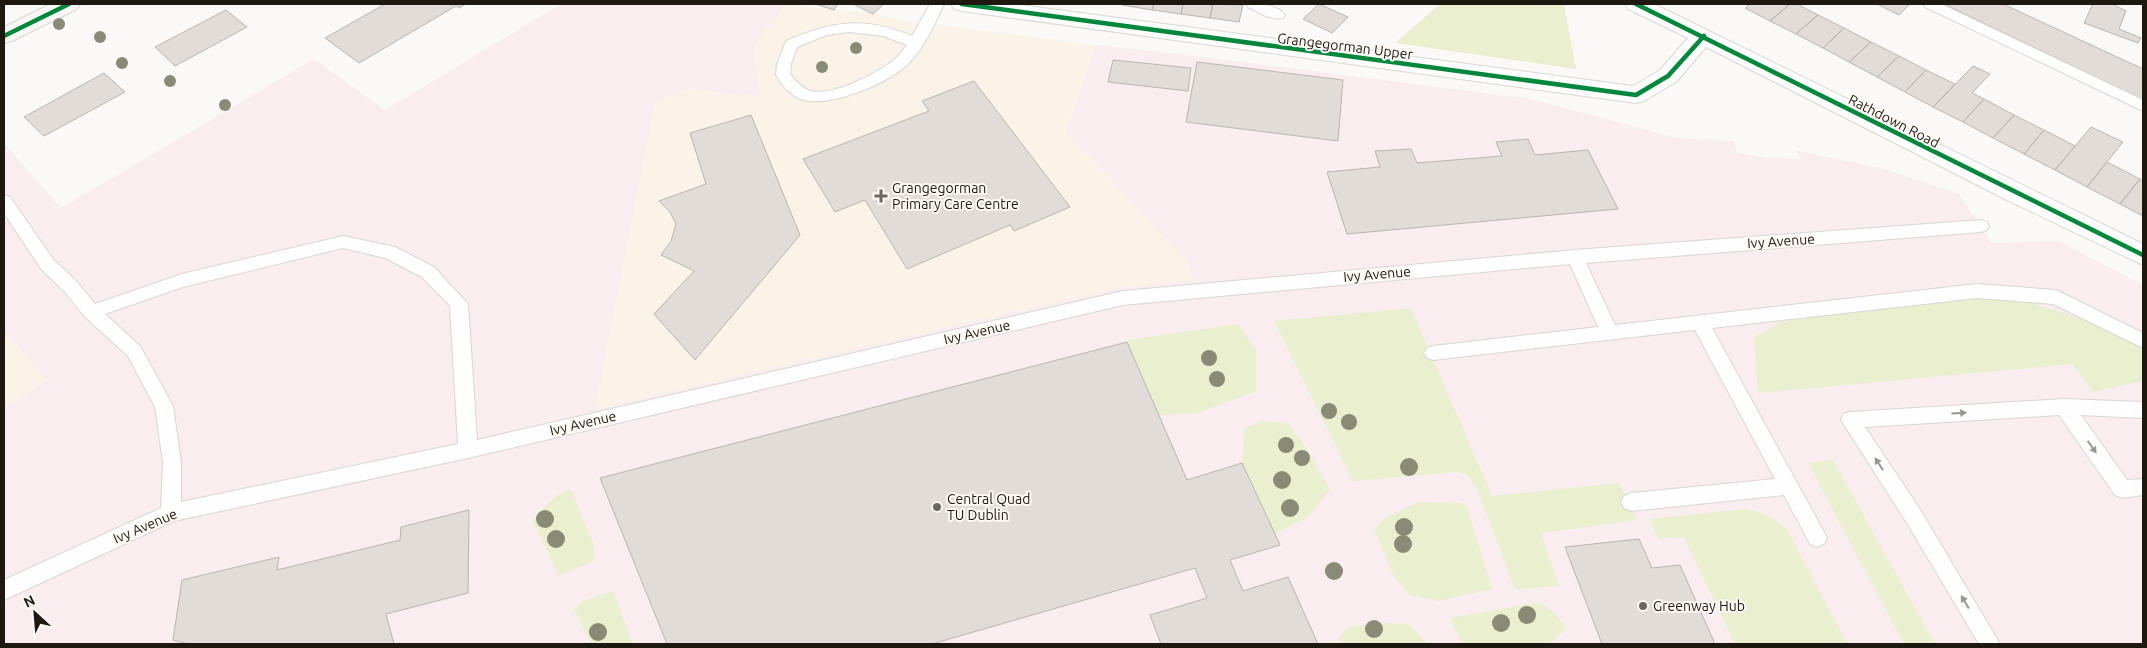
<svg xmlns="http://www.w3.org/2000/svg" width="2147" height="648" font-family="Ubuntu,sans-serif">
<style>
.education{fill:#f9edef}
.medical{fill:#fbf3e7}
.green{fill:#eaefcf}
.building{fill:#e1dcd8;stroke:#bab5b1}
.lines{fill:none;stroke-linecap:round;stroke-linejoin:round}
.lane-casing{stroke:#dad6d1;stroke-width:2}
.street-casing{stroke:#dad6d1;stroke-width:2}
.secondary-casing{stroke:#dad6d1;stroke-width:2}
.lane{fill:#fefefe;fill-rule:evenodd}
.street{fill:#fefefe;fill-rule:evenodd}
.secondary{fill:#f8f6f3;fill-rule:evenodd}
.cycleway-casing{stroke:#fdf9f5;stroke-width:7}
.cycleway{stroke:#00873e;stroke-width:4.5}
.tree{fill:#898b77}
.oneway{fill:#999693}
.poi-dot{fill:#6b6761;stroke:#fdf9f5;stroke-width:2}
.labels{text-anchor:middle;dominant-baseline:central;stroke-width:4;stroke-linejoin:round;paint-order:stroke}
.street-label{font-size:14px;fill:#1e1810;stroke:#fdf9f5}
.poi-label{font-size:14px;fill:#1e1810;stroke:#fdf9f5;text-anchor:start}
</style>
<rect width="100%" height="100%" fill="#fbf9f7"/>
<path class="education" d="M561 4H786L753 48 762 97 688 89 1119 288 1194 279 1186 259 1065 132 1096 45 1188 55 1531 99 1677 138 1734 141 1737 153 1768 158 1801 159 1795 150 1885 169 1959 194 1992 243 2058 241 2143 285V644H4V408L48 380 4 330V143L61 208 314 59 385 110Z"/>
<path class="medical" d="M786 4 877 14 900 20 1096 45 1066 132 1186 259 1195 280 1119 288 595 409 655 102 688 89 761 97 753 48Z
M4 330 48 380 4 408Z"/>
<path class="green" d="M1440 4H1564L1576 69 1395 43Z
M1972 297 2023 300 2088 321 2143 348V381L2093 392 2073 364 1758 393 1754 338 1780 322Z
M1411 308 1492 496 1619 483 1637 520 1541 533 1559 586 1515 589 1478 491 1468 476 1458 472 1353 481 1274 321Z
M1238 324 1256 350V391L1198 413 1159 415 1127 340Z
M1262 421 1287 423 1308 450 1330 490 1308 517 1275 534 1242 463 1245 428Z
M1833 460 1935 644H1904L1808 463Z
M571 490 593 542 595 560 559 576 533 521C545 509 553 493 571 490Z
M1419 502 1461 503 1467 507 1492 589 1439 601 1410 595 1394 576 1374 529 1383 519Z
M1746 509C1763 512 1774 518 1787 529L1847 644H1735L1684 537 1658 539 1649 519Z
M613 591 633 644H591L574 609 581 602Z
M1540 602 1552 611 1567 628 1549 644H1462L1450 618Z
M1379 623 1409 624 1428 644H1342L1339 638 1348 627Z"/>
<path class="building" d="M385 4H466L459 8 456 6 359 63 325 38Z
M815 4H838L834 10Z
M853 4H884L873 14Z
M1122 4H1154L1152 10 1122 5Z
M1154 4H1183L1181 14 1152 10Z
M1183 4H1213L1210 18 1181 14Z
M1213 4 1243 5 1239 22 1210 18Z
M1319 4 1348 17 1332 33 1303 19Z
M1750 4H1790L1770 21 1745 8Z
M1790 4H1797L1818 15 1796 34 1770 21Z
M1877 4H1910L1899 15Z
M1944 4H2003L2143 69V100Z
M2093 4H2112L2126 11 2119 29 2141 38 2138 43 2084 23Z
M226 10 247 27 175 66 155 47Z
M1818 15 1844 28 1823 48 1796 34Z
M1844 28 1871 42 1849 62 1823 48Z
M1871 42 1899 56 1877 77 1849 62Z
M1899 56 1926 70 1905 92 1877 77Z
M1113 60 1191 68 1188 91 1108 82Z
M1197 62 1343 80 1338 141 1186 122Z
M1973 66 1990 74 1972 93 1984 99 1963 122 1933 107Z
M1926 70 1955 84 1933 107 1905 92Z
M104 73 125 92 44 136 24 117Z
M974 81 1070 207 1014 231 1010 225 907 269 865 200 835 212 803 159 929 111 922 101Z
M1984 99 2014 115 1993 138 1963 122Z
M751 115 800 235 695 360 654 314 694 271 661 255 671 241 676 224 670 212 659 201 706 184 690 133Z
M2014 115 2044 130 2024 154 1993 138Z
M2091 127 2123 142 2087 187 2055 170Z
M2044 130 2075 146 2055 170 2024 154Z
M1528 139 1535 155 1588 150 1618 209 1347 234 1327 172 1380 167 1375 151 1411 149 1417 163 1502 156 1496 142Z
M2107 162 2140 179 2120 204 2087 187Z
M2140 179 2143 181V216L2120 204Z
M1127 342 1187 480 1242 463 1275 534 1280 545 1230 560 1243 591 1288 577 1318 644H1161L1150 615 1207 598 1195 568 932 644H667L600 478Z
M469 510 468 593 386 614 394 644H188L173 640 182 580 279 557 277 570 400 540 401 527Z
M1639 539 1652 568 1680 565 1715 644H1602L1565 547Z"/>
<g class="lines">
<g class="lane-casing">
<path id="lane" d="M930 4H944C935 24 923 50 906 66 884 85 828 109 800 99 790 95 781 84 776 75L777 64 786 41C832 21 864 16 912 36ZM849 32 883 36 907 45C903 50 899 55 894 60 878 73 829 99 808 90 801 87 795 80 790 74L791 64 797 47 827 35Z
M1246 4C1258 3 1277 4 1285 15L1283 18C1272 21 1258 12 1248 7Z
M1923 4H1941L2143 100V111L1925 7Z
M4 195 10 197 53 259 77 282 95 304 182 274 343 236 395 247 434 267 468 304 477 440 1123 291 1575 250 1981 220 1987 222 1989 226 1987 230 1981 232 1586 263 1615 325 1977 284 2056 290 2143 333V348L2053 304 1977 298 1712 328 1824 532 1827 538 1824 544 1817 547 1810 544 1784 495 1631 511 1624 508 1621 502 1624 496 1631 493 1775 479 1695 330 1433 360 1427 358 1424 353 1427 348 1433 346 1598 327 1570 264 1123 305 468 458 174 521 4 600V580L161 508 163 462 155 407 128 356 85 317 65 292 41 269 4 213ZM343 248 385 258 422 277 450 306 458 444 181 502V462L173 406 140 346 105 314 183 287Z
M2064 399 2143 402V418L2081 415 2127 480 2143 479V495L2122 498 2115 495 2059 415 1865 427 1921 511 2000 644H1979L1907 523 1841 420 1843 414 1850 412Z"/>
</g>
<g class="street-casing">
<path id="street" d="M951 4H1012L1633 86 1660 70 1688 38 1628 9 1625 4H1654L2143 244V265L2007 200 1706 47 1676 82 1644 101 1636 103 962 11 954 9Z"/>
</g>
<g class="secondary-casing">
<path id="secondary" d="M51 4H80L77 9 12 41 4 43V27Z"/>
</g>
<use href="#lane" class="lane"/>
<use href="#street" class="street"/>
<use href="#secondary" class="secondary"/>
<g class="cycleway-casing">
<path id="cycleway" d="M962 4 1636 95 1668 76 1704 36
M1636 4 2143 255
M4 36 69 4"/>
</g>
<use href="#cycleway" class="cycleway"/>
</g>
<g class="tree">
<circle cx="59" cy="24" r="6"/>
<circle cx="100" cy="37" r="6"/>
<circle cx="856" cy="48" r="6"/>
<circle cx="122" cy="63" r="6"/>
<circle cx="822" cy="67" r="6"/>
<circle cx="170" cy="81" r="6"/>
<circle cx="225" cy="105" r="6"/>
<circle cx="1209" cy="358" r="8"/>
<circle cx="1217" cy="379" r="8"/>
<circle cx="1329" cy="411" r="8"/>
<circle cx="1349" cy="422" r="8"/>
<circle cx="1286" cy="445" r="8"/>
<circle cx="1302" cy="458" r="8"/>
<circle cx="1409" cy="467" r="9"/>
<circle cx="1282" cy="480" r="9"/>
<circle cx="1290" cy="508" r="9"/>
<circle cx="545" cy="519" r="9"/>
<circle cx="1404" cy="527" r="9"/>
<circle cx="556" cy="539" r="9"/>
<circle cx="1403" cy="544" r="9"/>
<circle cx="1334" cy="571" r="9"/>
<circle cx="1527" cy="615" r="9"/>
<circle cx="1501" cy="623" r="9"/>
<circle cx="1374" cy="629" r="9"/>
<circle cx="598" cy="632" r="9"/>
</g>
<defs><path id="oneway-solid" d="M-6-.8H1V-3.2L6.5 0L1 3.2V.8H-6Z" transform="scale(1.25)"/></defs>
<g class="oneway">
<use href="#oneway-solid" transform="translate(1959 413) rotate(-4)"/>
<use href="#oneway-solid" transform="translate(2092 447) rotate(55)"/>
<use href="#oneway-solid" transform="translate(1879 464) rotate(-123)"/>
<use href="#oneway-solid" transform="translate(1965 602) rotate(-121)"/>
</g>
<g class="poi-dot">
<path d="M878.5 188.5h5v5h5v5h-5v5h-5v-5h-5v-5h5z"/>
<circle cx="937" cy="507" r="5"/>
<circle cx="1643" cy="606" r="5"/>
</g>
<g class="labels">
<g class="street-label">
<text transform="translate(1345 46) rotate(7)">Grangegorman Upper</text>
<text transform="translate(1894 121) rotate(27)">Rathdown Road</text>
<text transform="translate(1781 241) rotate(-4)">Ivy Avenue</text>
<text transform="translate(1377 274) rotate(-5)">Ivy Avenue</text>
<text transform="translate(977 332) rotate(-13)">Ivy Avenue</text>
<text transform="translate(583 423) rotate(-13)">Ivy Avenue</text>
<text transform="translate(145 526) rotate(-23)">Ivy Avenue</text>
</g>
<g class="poi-label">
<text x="892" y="188">Grangegorman<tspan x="892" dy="16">Primary Care Centre</tspan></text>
<text x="947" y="499">Central Quad<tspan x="947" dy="16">TU Dublin</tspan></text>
<text x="1653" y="606">Greenway Hub</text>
</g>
</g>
<rect width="2147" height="648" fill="none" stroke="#1e1810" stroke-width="10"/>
<g transform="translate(35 613) rotate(334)" stroke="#fdf9f5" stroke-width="4" paint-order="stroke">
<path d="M0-4L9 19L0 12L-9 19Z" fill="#1e1810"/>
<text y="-8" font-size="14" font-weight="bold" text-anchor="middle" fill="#1e1810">N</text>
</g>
</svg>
